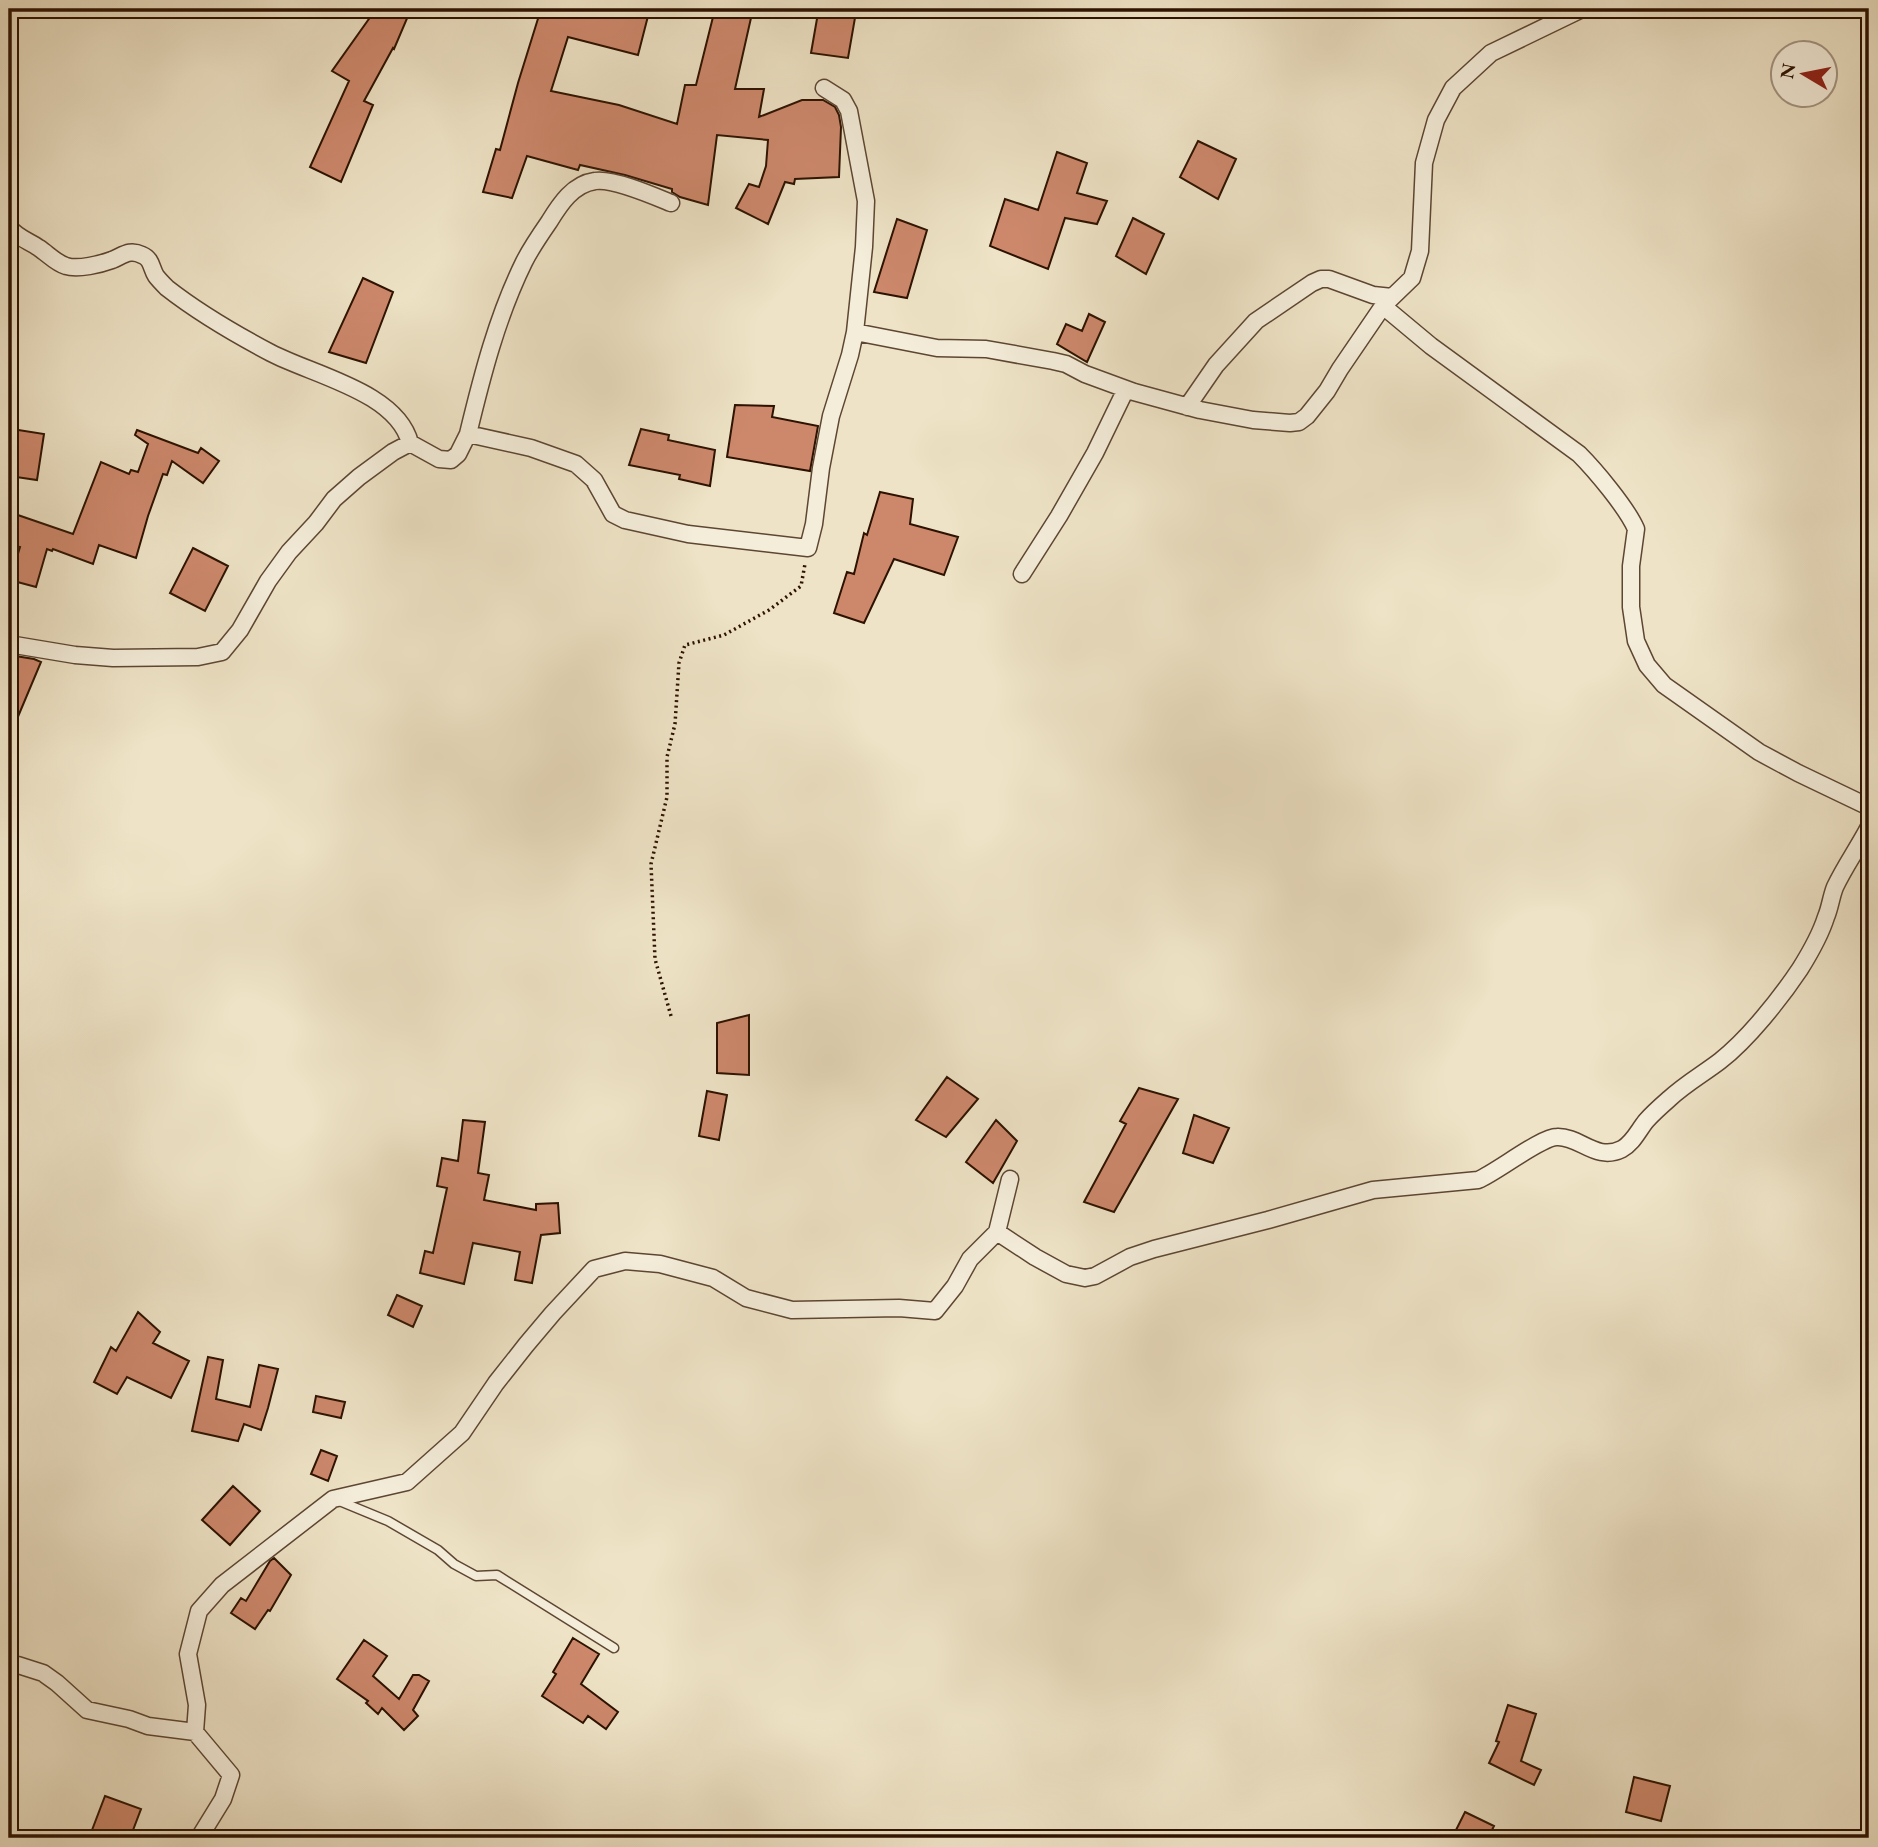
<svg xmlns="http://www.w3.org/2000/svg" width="1878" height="1847" font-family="'EB Garamond',serif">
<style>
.building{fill:#cd886c;stroke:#2d1200;stroke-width:2}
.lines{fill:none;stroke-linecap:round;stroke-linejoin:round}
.lane-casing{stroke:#5d4632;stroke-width:11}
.street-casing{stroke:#5d4632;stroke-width:19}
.path{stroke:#2d1200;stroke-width:3.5;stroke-dasharray:2 3.5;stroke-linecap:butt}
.lane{stroke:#f4edda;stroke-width:8}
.street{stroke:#f4edda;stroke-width:16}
</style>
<rect width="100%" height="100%" fill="#eee3c6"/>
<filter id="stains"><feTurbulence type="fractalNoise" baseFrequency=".00286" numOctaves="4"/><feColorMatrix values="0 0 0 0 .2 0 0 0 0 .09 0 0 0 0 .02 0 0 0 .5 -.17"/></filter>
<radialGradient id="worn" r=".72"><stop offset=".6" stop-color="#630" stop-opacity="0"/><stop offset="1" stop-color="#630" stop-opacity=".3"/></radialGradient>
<path class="building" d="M376 9H411L394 49 393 48 364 101 373 105 341 182 310 167 349 81 332 71Z
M541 9H606L648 16 638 55 568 37 551 91 619 105 677 124 685 85H696L715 9H753L735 89H764L759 117 802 100H823L835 107 839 115 841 127 839 177 795 179 794 184 785 182 768 224 736 208 749 184 759 187 766 166 768 140 717 135 708 205 680 197 672 192V189L625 175 580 165 578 170 527 156 512 198 483 192 496 149 500 150 518 83Z
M856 12 848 58 811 53 818 13Z
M1198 141 1236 159 1218 199 1180 177Z
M1057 152 1087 163 1077 193 1107 201 1097 224 1065 218 1048 269 990 246 1005 199 1038 210Z
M1133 218 1164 234 1146 274 1116 256Z
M897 219 927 230 907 298 874 292Z
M363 278 393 292 366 363 329 352Z
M1089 314 1105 322 1087 362 1057 344 1066 324 1082 331Z
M735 405 774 406 772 417 818 426 810 471 727 457Z
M12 429 44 434 37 480 9 476V450Z
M641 429 669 435 668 440 715 450 710 486 679 479 680 475 629 465Z
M137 430 198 453 201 448 219 461 203 483 172 461 167 475 163 474 148 516 136 558 99 545 93 564 53 549 52 551 47 549 36 587 10 580 20 547 9 545V512L73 534 101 462 129 474 131 470 138 472 148 444 135 435Z
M880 492 913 499 910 524 958 537 944 575 894 559 864 623 834 613 847 572 854 574 864 533 867 535Z
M193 548 228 566 205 611 170 593Z
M9 655 34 659 41 662 9 738Z
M749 1015V1075L717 1073V1023Z
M947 1077 978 1099 946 1137 916 1120Z
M1139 1088 1178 1099 1114 1212 1084 1202 1126 1124 1120 1121Z
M707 1091 727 1095 719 1140 699 1136Z
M1194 1115 1229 1128 1213 1163 1183 1153Z
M463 1120 485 1122 478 1173 489 1175 484 1200 536 1210V1204L558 1203 560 1233 541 1235 532 1283 515 1280 520 1252 473 1243 464 1284 420 1273 425 1251 433 1253 447 1188 437 1186 442 1158 458 1161Z
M996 1120 1017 1141 993 1183 966 1162Z
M397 1295 422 1306 413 1327 388 1315Z
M138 1312 160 1332 153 1343 189 1361 171 1398 127 1377 117 1394 94 1382 111 1347 116 1351Z
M208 1357 223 1360 216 1399 250 1407 259 1365 278 1369 268 1408 261 1430 244 1424 238 1441 192 1431Z
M316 1396 345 1402 341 1418 313 1412Z
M321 1450 337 1456 328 1481 311 1474Z
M233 1486 260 1511 230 1545 202 1520Z
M274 1558 291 1575 270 1611 268 1610 255 1629 231 1613 241 1598 246 1601 270 1561Z
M573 1638 599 1654 581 1684 618 1712 606 1729 588 1716 583 1723 542 1696 556 1674 553 1672Z
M364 1640 387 1656 373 1676 399 1699 413 1675H419L429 1681 413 1710 418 1716 404 1730 382 1708 378 1714 366 1703 368 1701 337 1679Z
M1508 1705 1536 1714 1521 1761 1541 1770 1534 1785 1489 1763 1499 1742 1496 1741Z
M1634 1777 1670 1786 1661 1821 1626 1812Z
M105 1796 141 1809 130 1838H89Z
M1465 1812 1494 1826 1488 1838H1452Z"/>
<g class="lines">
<g class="lane-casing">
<path id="lane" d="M337 1500 388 1521 438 1550 454 1564 476 1576 497 1575 614 1648"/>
</g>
<g class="street-casing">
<path id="street" d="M824 88 843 100 849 111 866 201 864 247 855 332
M9 227C16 237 29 241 39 248 48 254 56 263 66 266 78 270 101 264 112 260 124 255 130 249 142 255 152 259 151 268 156 276 159 280 163 284 167 288 199 313 235 334 271 353 313 375 397 392 410 443
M1383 306 1412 278 1420 251 1424 163 1436 120 1453 88 1491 53 1582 9
M1187 407 1216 365 1256 321 1312 283 1321 279H1329L1373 295 1392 297
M468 434C482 376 497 317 524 262 531 248 540 235 549 222 560 204 573 184 595 181 613 178 654 196 671 203
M1022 574 1059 516 1095 453 1126 389
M9 644 75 655 113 658 198 657 222 652 240 630 268 581 289 552 316 523 334 499 359 477 393 452 410 443 439 459 451 460 458 454 468 434 531 448 576 464 594 480 613 514 625 520 688 534 808 548 814 524 821 468 831 416 850 355 855 332 937 348 986 349 1053 361 1066 364 1085 374 1134 392 1200 410 1253 420 1290 423 1299 422 1307 416 1327 391 1340 369 1383 306 1431 346 1579 454C1595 470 1627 508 1636 529L1631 566V607L1636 641 1647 665 1664 685 1759 752 1798 773 1869 807
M997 1232 1010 1179
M9 1665H18L43 1673 57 1683 87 1710 129 1719 148 1726 195 1732 231 1775 223 1799 199 1838
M195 1732 197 1705 188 1654 199 1611 222 1585 333 1499 407 1482 462 1433 496 1383 526 1345 553 1313 594 1269 625 1261 660 1264 713 1278 746 1298 792 1310 899 1308 935 1311 955 1286 970 1259 997 1232 1035 1257 1066 1274 1085 1278 1095 1276 1130 1257 1154 1249 1268 1220 1373 1190 1478 1180C1497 1172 1541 1137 1557 1137 1580 1136 1596 1162 1622 1149 1633 1143 1638 1131 1646 1121 1653 1113 1661 1106 1669 1099 1685 1084 1703 1074 1720 1061 1748 1039 1780 999 1800 969 1810 953 1820 936 1826 917 1830 908 1831 897 1835 887 1845 866 1858 848 1869 827"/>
</g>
<path class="path" d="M671 1016 655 959 651 864 667 797V757L675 724 679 663 685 645 724 635 769 610 801 586 805 564"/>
<use href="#lane" class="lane"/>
<use href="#street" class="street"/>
</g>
<rect width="1878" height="1847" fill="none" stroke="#eee3c6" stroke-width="35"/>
<rect x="10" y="10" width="1857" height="1826" fill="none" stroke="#2d1200" stroke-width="3.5"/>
<rect x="18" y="18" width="1843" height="1812" fill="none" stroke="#2d1200" stroke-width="2"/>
<g transform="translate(1804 74) rotate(280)"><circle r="33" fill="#f4edda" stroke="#a49583" stroke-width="2"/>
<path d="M0-5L12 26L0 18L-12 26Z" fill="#8f2418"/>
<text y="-10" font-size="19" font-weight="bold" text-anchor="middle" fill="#2d1200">N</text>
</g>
<rect width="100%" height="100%" filter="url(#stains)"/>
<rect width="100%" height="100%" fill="url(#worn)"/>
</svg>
